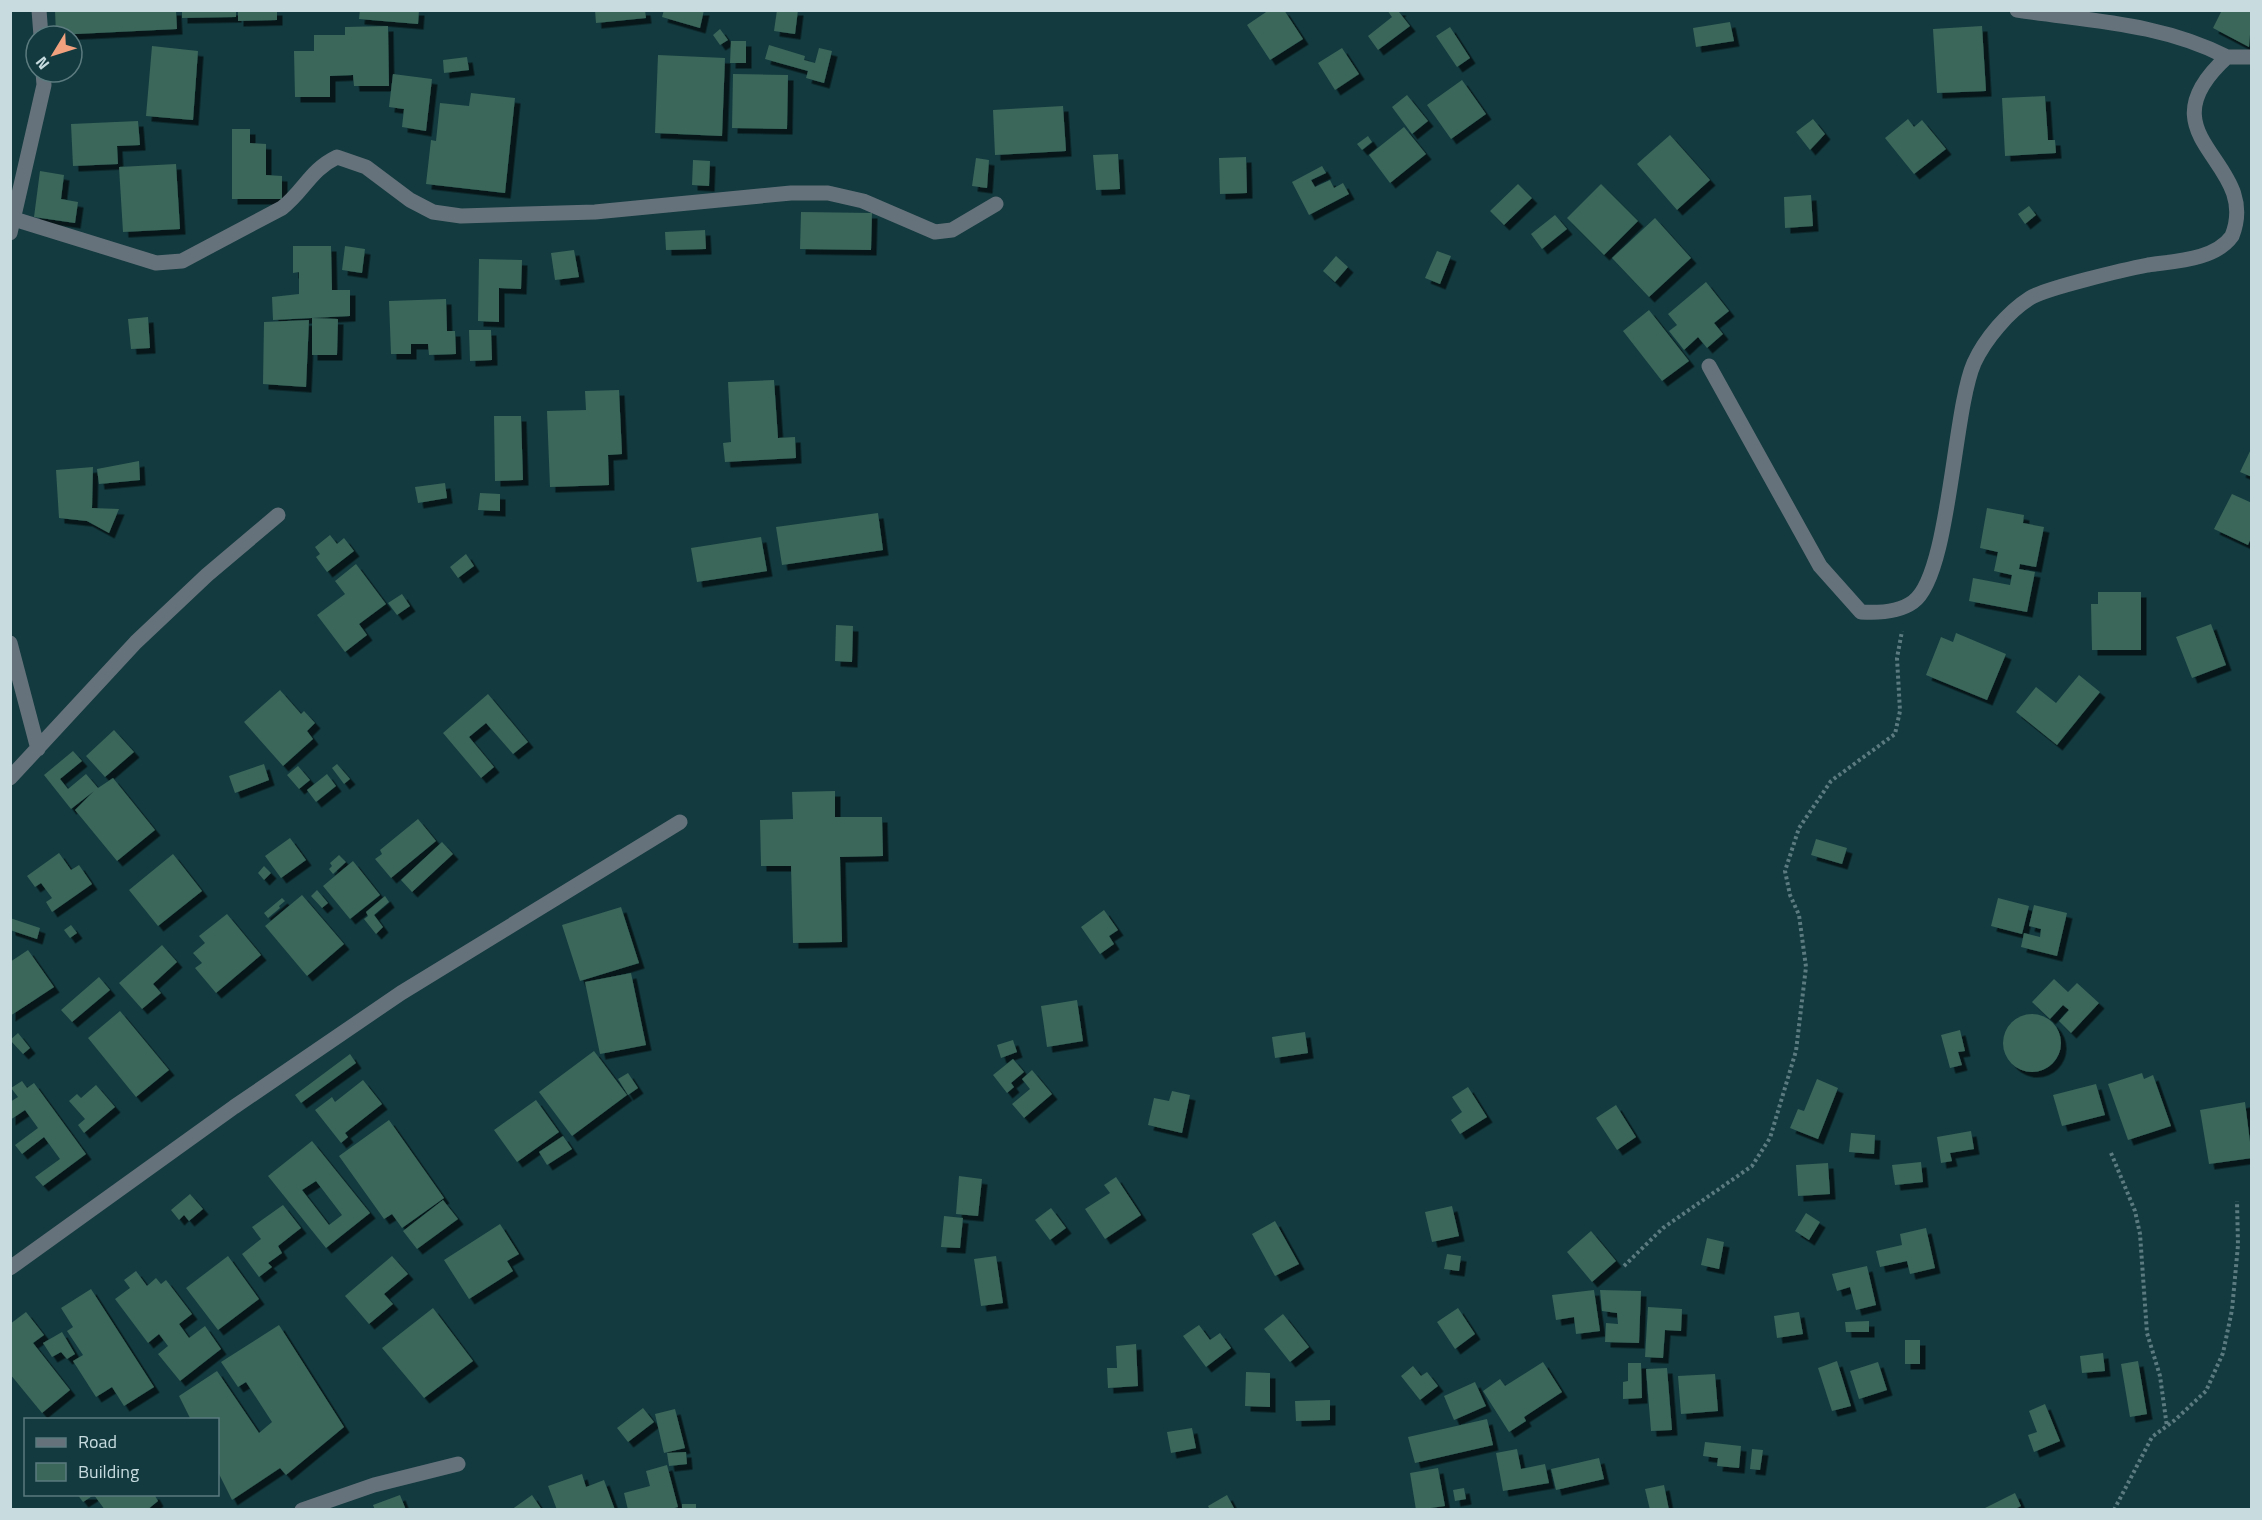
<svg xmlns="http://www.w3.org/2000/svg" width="2262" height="1520" font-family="'Titillium Web',sans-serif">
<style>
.building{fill:#3b665a;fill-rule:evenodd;filter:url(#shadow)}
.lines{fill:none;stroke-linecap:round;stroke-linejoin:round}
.path{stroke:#5b7b80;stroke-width:4;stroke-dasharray:3 3;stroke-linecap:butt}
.minor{stroke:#66727b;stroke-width:15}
</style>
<defs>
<filter id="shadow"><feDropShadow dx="5.5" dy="5.5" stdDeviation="0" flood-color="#0009"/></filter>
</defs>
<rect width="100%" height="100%" fill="#123a3f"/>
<path class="building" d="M55 10H176L177 29 56 35Z
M182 10H236V17L182 18Z
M238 10H277V20L238 21Z
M360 10H419L418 24 359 19Z
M595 10H645L646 18 596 23Z
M664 10H704L700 28 662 17Z
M777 10H798L795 34 774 31Z
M1269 10H1284L1303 39 1270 60 1247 25Z
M1387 10H1401L1399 12 1410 26 1378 50 1368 36 1392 17Z
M2222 10H2252L2249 47 2213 28Z
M1730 22 1734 41 1696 47 1693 28Z
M388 26 389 86H354L353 75 330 76V97H295L294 51H314V35H345V27Z
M1982 26 1986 91 1937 93 1933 29Z
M1450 27 1470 58 1457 67 1436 36Z
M720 29 728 40 720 45 713 35Z
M731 41H746V63H730Z
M769 45 805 56 804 60 815 63 819 48 832 51 824 83 806 78 808 71 765 59Z
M152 46 198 51 193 120 146 116Z
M1342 48 1359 74 1335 90 1318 63Z
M658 55 725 58 722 136 655 133Z
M467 57 469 70 444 73 443 60Z
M393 74 432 79 426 131 402 127 404 109 389 107Z
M733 74 788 75 787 129 732 128Z
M1462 80 1486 114 1451 139 1427 105Z
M471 93 515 98 505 193 426 184 431 140 436 141 440 103 469 106Z
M1407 95 1428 121 1412 134 1392 107Z
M2045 96 2048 140H2055L2056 153 2005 156 2002 98Z
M1063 106 1066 151 995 155 993 110Z
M1813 119 1825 134 1810 150 1796 132Z
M1908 119 1914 127 1922 120 1946 149 1914 174 1885 138Z
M138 121 140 145 117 146 118 164 73 166 71 124Z
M1404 127 1426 154 1390 183 1369 155Z
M232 129H250V143L266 144V175L282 176V199H232Z
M1670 135 1710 180 1677 210 1637 164Z
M1368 136 1372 142 1362 150 1357 144Z
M1118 154 1120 189 1096 190 1093 155Z
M1246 157 1247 193 1220 194 1219 158Z
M976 158 989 160 987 188 972 186Z
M693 160 710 161 709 186 692 185Z
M176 164 180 229 123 232 119 167Z
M1322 166 1326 173 1311 180 1315 187 1330 180 1334 188 1343 183 1349 194 1309 215 1292 182Z
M40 171 64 175 61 199 78 202 75 223 34 217Z
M1518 184 1532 198 1504 225 1490 211Z
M1601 184 1638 221 1604 255 1567 218Z
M1811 195 1813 226 1785 228 1784 197Z
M2029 206 2036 215 2025 224 2018 214Z
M801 212 872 213 871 250 800 249Z
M1555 215 1567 229 1542 249 1531 234Z
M1655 218 1691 258 1649 297 1612 258Z
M705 230 706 249 666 250 665 232Z
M293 246H331L332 290H350V316L273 320 272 297 299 294V272L293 273Z
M345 246 365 249 362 273 342 270Z
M574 250 579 277 555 280 551 253Z
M1437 251 1451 256 1440 284 1425 278Z
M1336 256 1348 267 1335 282 1323 271Z
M479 259 522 260 521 289 499 288V322L478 321Z
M1706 282 1729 311 1714 323 1723 334 1707 348 1698 337 1684 350 1669 331 1677 325 1668 314Z
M446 299 447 331H455L456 354 429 355 428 344H411V354H391L389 301Z
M1649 310 1689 361 1662 381 1623 331Z
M148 317 150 348 131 349 128 319Z
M312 318 338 319 337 355H312Z
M309 320 306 387 263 384 264 322Z
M469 330H491L492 360 470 361Z
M774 380 778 438 795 437 796 458 725 462 723 443 731 442 728 382Z
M619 390 622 454 608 455 609 485 550 487 547 411 586 410 585 391Z
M494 416H521L523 480 495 481Z
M2252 447V477L2240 472Z
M139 461 140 480 99 484 97 469Z
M93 467 92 508 119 509 109 533 87 521 59 518 56 470Z
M445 483 447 498 418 503 415 487Z
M480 493 500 494V511L478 510Z
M2232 494 2252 503V536L2248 545 2214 529Z
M1987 508 2024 515 2023 523 2044 527 2036 567 2020 564 2019 569 2035 572 2027 612 1969 601 1973 578 2010 585 2012 575 1994 571 1998 552 1980 548Z
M878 513 883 550 782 565 776 527Z
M330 535 337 544 344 538 354 551 327 572 316 557 320 554 315 547Z
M761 537 767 571 697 582 691 548Z
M466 554 474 566 458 578 450 567Z
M356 564 386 604 359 624 367 635 345 652 317 615 345 594 335 581Z
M2098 592H2141V650H2092L2091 604H2098Z
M402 594 410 606 397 615 388 603Z
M2211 624 2226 665 2192 678 2176 637Z
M836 625 853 626 852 662 835 661Z
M1956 633 2006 654 1987 700 1926 675 1941 637 1953 642Z
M2079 675 2100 692 2057 745 2016 712 2036 687 2056 703Z
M280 690 301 714 304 711 315 723 307 731 313 739 283 766 244 722Z
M488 694 528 742 513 754 486 723 469 737 494 767 481 778 443 733Z
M114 730 134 752 105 777 86 756Z
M73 751 82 761 60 779 68 789 86 774 98 788 113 778 155 830 117 861 75 810 94 791 71 809 44 775Z
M264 764 269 780 235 793 229 776Z
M337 764 350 779 344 784 332 768Z
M298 766 310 780 299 789 287 775Z
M327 774 336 786 316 802 307 790Z
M835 791V817H882L883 856 840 857 842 942 793 943 791 866H761L760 820 793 819 792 792Z
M418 819 436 841 391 878 375 859 382 854 380 850Z
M290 838 306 860 281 878 265 856Z
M1816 839 1847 848 1842 864 1811 855Z
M442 842 453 854 412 892 401 880Z
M59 853 71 870 79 865 92 884 52 912 46 902 52 898 41 883 35 887 27 876Z
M173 854 202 891 158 926 129 890Z
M339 855 346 862 333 874 329 869 332 866 330 863Z
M353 861 380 895 350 919 323 886Z
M264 866 271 873 264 880 258 873Z
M317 890 328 903 322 908 311 896Z
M302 895 344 944 307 976 265 926Z
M385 896 389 902 374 915 383 927 376 934 364 919 368 916 366 912Z
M282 898 285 901 279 906 280 908 268 918 264 913Z
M1998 898 2029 906 2022 934 1991 926Z
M2034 905 2067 913 2057 956 2021 947 2024 933 2040 937 2041 929 2029 926Z
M621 907 639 963 580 981 562 925Z
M1104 910 1118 930 1109 936 1114 944 1100 954 1081 927Z
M227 914 261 955 216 993 195 968 202 963 193 953 205 943 199 936Z
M10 918 40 928 37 939 10 930Z
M71 925 77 933 70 938 64 930Z
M162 945 177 962 153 984 161 993 142 1009 119 983Z
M28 950 54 987 10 1016V962Z
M631 973 646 1045 600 1054 585 982Z
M99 977 110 990 72 1022 61 1010Z
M2054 979 2068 992 2077 983 2099 1003 2071 1033 2059 1021 2069 1010 2063 1005 2050 1019 2032 1002Z
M1077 1000 1083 1041 1047 1047 1041 1006Z
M120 1011 169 1070 136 1097 88 1038Z
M2003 1043a29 29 0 1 1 58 0a29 29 0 1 1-58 0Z
M1960 1030 1965 1051 1958 1052 1962 1065 1950 1068 1941 1035Z
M1305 1032 1308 1053 1275 1058 1272 1037Z
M18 1033 30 1048 23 1054 10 1040Z
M1013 1040 1017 1052 1001 1058 997 1045Z
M594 1051 627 1095 572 1136 539 1092Z
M350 1054 356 1063 301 1103 295 1095Z
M1013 1059 1024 1072 1011 1083 1014 1087 1007 1093 993 1075Z
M1032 1070 1052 1094 1024 1118 1012 1104 1030 1089 1022 1079Z
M628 1073 638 1088 628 1095 618 1079Z
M2142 1073 2144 1079 2153 1075 2171 1126 2128 1140 2108 1084Z
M1817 1079 1838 1088 1818 1139 1790 1128 1798 1109 1804 1111Z
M363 1080 382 1104 345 1133 348 1137 341 1143 315 1110 332 1097 335 1102Z
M22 1081 27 1088 34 1083 86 1154 43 1186 35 1177 60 1159 44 1137 22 1154 15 1145 38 1128 25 1110 10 1120V1102L18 1097 11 1088Z
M2096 1084 2105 1115 2062 1126 2053 1095Z
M96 1085 115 1107 84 1133 78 1125 85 1119 69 1101 77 1094 81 1098Z
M1468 1087 1487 1117 1460 1134 1451 1120 1462 1112 1452 1097Z
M1172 1091 1190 1095 1182 1133 1148 1125 1154 1098 1169 1101Z
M536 1100 559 1132 517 1162 494 1130Z
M2245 1102 2252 1158 2209 1164 2200 1110Z
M1616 1105 1636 1137 1617 1150 1596 1118Z
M389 1120 444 1198 402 1228 392 1214 384 1219 339 1156Z
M1971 1131 1974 1149 1950 1153 1952 1161 1941 1163 1937 1137Z
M1851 1133 1875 1135 1874 1154 1849 1152Z
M563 1136 572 1149 547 1165 539 1152Z
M312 1141 370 1213 326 1248 268 1176ZM316 1181 342 1215 329 1225 302 1190Z
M1921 1162 1923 1182 1895 1185 1892 1165Z
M1828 1163 1830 1194 1798 1196 1796 1165Z
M959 1176 982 1179 978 1216 956 1214Z
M1116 1177 1141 1215 1105 1239 1085 1209 1110 1193 1104 1185Z
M190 1194 203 1209 189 1221 184 1215 179 1220 171 1210Z
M443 1200 458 1219 417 1249 403 1231Z
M283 1205 301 1228 278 1246 282 1253 268 1263 272 1267 259 1277 242 1254 261 1239 252 1227Z
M1452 1206 1459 1236 1432 1242 1425 1212Z
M1051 1208 1066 1228 1050 1240 1035 1220Z
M1806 1213 1820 1222 1809 1240 1795 1231Z
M944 1216 963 1218 960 1248 941 1247Z
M1275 1221 1299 1264 1275 1276 1252 1234Z
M500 1224 519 1254 507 1261 513 1271 469 1299 444 1260Z
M1926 1228 1935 1268 1910 1274 1907 1261 1880 1267 1876 1251 1902 1245 1900 1234Z
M1591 1231 1616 1261 1592 1282 1567 1252Z
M1707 1238 1724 1242 1719 1269 1701 1265Z
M1447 1254 1461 1256 1459 1271 1444 1269Z
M228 1256 259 1299 218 1330 186 1288Z
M392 1256 408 1274 384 1294 393 1304 369 1324 345 1296Z
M996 1256 1003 1303 981 1306 974 1259Z
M1867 1266 1876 1305 1856 1310 1850 1287 1837 1291 1832 1274Z
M136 1271 147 1286 156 1278 161 1284 166 1280 192 1314 179 1324 189 1338 205 1326 221 1349 180 1381 158 1354 168 1346 159 1334 148 1343 115 1299 130 1288 124 1280Z
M91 1289 154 1387 124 1406 112 1387 96 1397 73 1361 83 1355 67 1331 73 1327 61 1308Z
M1594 1290 1600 1331 1576 1334 1574 1317 1556 1320 1552 1295Z
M1600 1290 1641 1291 1639 1343 1605 1342 1606 1323 1618 1324 1617 1313 1602 1311Z
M1648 1307 1682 1309 1681 1331 1665 1330 1663 1358 1645 1357Z
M433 1308 473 1361 424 1398 382 1348Z
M1458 1308 1475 1334 1455 1349 1437 1322Z
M26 1312 44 1335 33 1343 70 1390 42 1413 10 1374V1324Z
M1799 1312 1803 1334 1777 1338 1774 1316Z
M1283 1314 1309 1347 1290 1362 1264 1329Z
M1869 1321V1332H1846L1845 1322Z
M279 1325 344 1427 286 1475 280 1468 232 1500 218 1472V1420H191L179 1396 217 1371 259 1433 272 1422 246 1382 238 1387 221 1362Z
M1199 1325 1210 1340 1220 1333 1231 1348 1206 1367 1183 1336Z
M62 1332 75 1354 67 1359 61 1352 52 1357 43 1343Z
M1905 1340H1920V1364H1905Z
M1136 1344 1138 1386 1108 1388 1107 1368H1117L1116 1346Z
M2103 1353 2105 1371 2082 1373 2080 1356Z
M1837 1361 1851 1406 1832 1411 1818 1368Z
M2138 1361 2147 1414 2130 1417 2121 1364Z
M1543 1362 1562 1392 1524 1417 1526 1421 1509 1432 1483 1391 1500 1379 1505 1386Z
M1878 1362 1887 1390 1859 1399 1850 1371Z
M1628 1363H1641L1642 1398 1623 1399V1382L1628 1381Z
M1413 1366 1421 1376 1427 1372 1438 1386 1420 1400 1401 1376Z
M1667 1368 1672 1430 1651 1431 1646 1369Z
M1246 1372 1270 1373V1407L1245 1406Z
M1715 1374 1718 1411 1681 1414 1678 1376Z
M1475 1382 1486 1406 1454 1420 1444 1396Z
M1330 1400V1420L1296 1421 1295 1401Z
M2045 1404 2060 1441 2034 1452 2028 1435 2037 1432 2029 1411Z
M643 1408 654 1422 628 1442 617 1428Z
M675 1409 685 1448 664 1453 655 1414Z
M1487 1419 1493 1445 1415 1463 1408 1437Z
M1192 1428 1196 1448 1171 1453 1167 1432Z
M1705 1442 1741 1446 1739 1468 1717 1466 1718 1458 1703 1456Z
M1517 1449 1521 1469 1545 1464 1549 1483 1503 1491 1496 1453Z
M1752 1449 1763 1450 1760 1470 1750 1469Z
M686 1452 687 1464 669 1466 667 1453Z
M1599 1458 1604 1479 1556 1490 1551 1469Z
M667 1465 678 1507 668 1510H628L624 1493 650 1486 646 1471Z
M1438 1468 1445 1506 1416 1510 1410 1473Z
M582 1474 586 1487 604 1480 615 1510H557L548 1486Z
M1664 1485 1669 1510H1650L1645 1489Z
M1464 1488 1466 1499 1455 1501 1453 1490Z
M2015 1493 2021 1506 2013 1510H1981Z
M77 1494H154L158 1501 147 1510H105L94 1495 83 1502Z
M400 1495 406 1510H375L373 1505Z
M532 1495 542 1510H511Z
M1227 1495 1235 1510H1210L1208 1506Z
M682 1504H696V1510H682Z"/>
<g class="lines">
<path class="path" d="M2111 1153 2135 1211 2140 1234 2147 1333 2160 1376 2167 1427
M1624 1266 1663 1228 1752 1166 1770 1138 1796 1051 1806 967 1799 915 1790 895 1785 871 1799 828 1831 781 1895 734 1900 711 1897 658 1902 631
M2114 1510 2152 1437 2175 1420 2206 1391 2223 1353 2232 1310 2238 1245 2237 1201"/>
<path class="minor" d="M39 10 41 36
M2017 10C2089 21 2161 23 2227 57
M14 219 156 263 182 261 282 208C304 191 310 170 337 157L366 167 410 200 433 212 461 216 595 212 791 193H828L863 201 935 232 952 230 996 204
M10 233 44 85 43 72
M1709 366 1820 566 1861 612C1877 613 1899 612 1913 602 1950 576 1953 411 1974 363 1985 339 2008 312 2030 298 2046 288 2127 269 2148 265 2175 261 2215 260 2232 236 2262 160 2138 138 2227 57H2252
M10 643 38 749
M10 778 136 642 207 575 278 515
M10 1268 234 1107 401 993 680 822
M302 1510 374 1485 458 1464"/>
</g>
<rect width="2262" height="1520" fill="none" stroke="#c8dce0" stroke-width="24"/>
<rect x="24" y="1418" width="195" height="78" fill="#123a3f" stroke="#5b7b7f" stroke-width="1.5"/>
<rect x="36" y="1438" width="30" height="9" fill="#66727b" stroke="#5b7b7f" stroke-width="1.5"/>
<text x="78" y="1448" font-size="18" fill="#c8dce0">Road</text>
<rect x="36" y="1463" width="30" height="18" fill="#3b665a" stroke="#5b7b7f" stroke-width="1.5"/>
<text x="78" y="1478" font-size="18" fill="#c8dce0">Building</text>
<g transform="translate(54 54) rotate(232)"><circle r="28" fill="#123a3f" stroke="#5b7b7f" stroke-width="1.5"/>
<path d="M0-4.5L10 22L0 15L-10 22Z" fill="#f2a17e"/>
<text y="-9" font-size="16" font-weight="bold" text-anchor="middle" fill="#c8dce0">N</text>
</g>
</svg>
